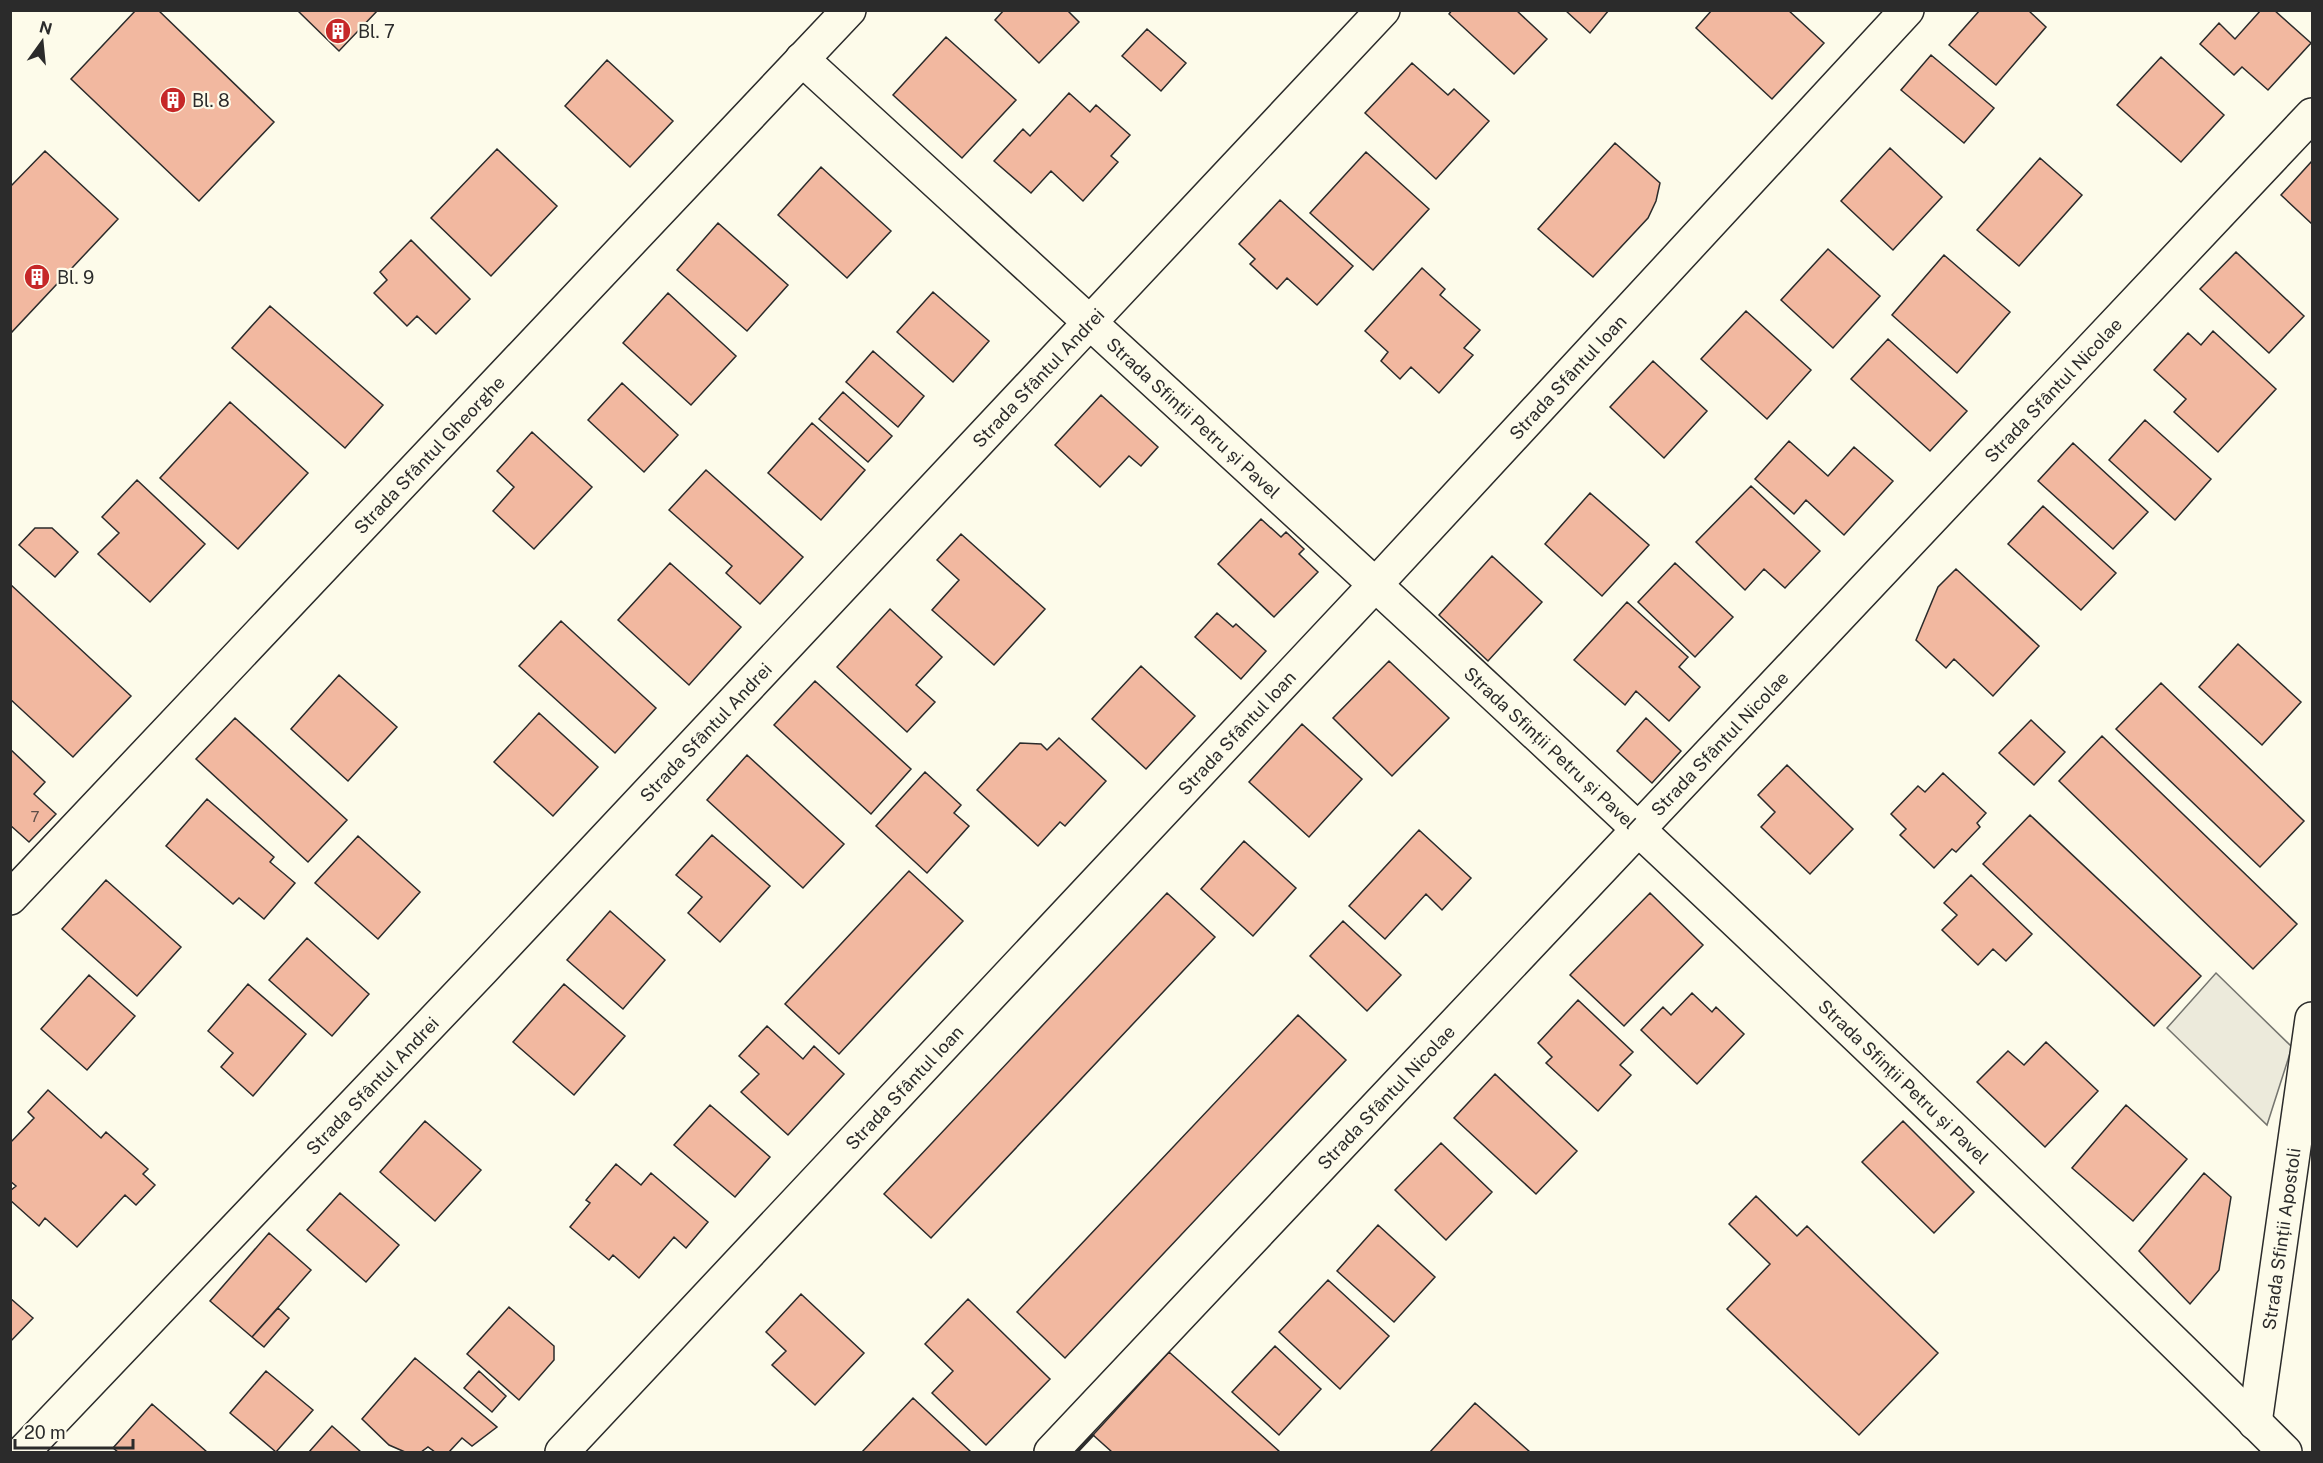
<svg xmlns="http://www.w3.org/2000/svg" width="2323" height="1463" font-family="'Public Sans',sans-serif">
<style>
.parking{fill:#eceadb;stroke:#74746e;stroke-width:1.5}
.building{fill:#f2b8a0;stroke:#2b2b2b;stroke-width:1.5}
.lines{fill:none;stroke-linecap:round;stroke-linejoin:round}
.minor-casing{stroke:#2b2b2b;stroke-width:36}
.minor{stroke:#fdfbea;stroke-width:33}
.wall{stroke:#2b2b2b;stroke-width:3}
.labels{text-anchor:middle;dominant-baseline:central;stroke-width:4.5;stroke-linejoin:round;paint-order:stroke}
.number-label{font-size:15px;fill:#5d4e48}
.poi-label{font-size:18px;fill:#2b2b2b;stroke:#fdfbea;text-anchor:start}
.street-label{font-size:18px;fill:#2b2b2b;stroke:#fdfbea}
</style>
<rect width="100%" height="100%" fill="#fdfbea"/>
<path class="parking" d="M2216 973 2292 1047 2267 1125 2167 1028Z"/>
<path class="building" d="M136 10H158L274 122 199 201 71 79Z
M297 10H378L339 51Z
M1004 10H1067L1079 22 1039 63 995 20Z
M1452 10H1516L1547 39 1514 74 1449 14Z
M1565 10H1609L1590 33Z
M1712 10H1788L1824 43 1772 99 1696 28Z
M1980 10H2028L2046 27 1996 85 1949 45Z
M2261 10H2274L2311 43 2268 90 2242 67 2234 75 2200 44 2219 23 2235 39Z
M1147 29 1186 63 1161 91 1122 56Z
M946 37 1016 100 962 158 893 95Z
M1931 55 1994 108 1964 143 1901 90Z
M2161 57 2224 115 2181 162 2117 105Z
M607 60 673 121 630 167 565 106Z
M1412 63 1448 95 1454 89 1489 121 1436 179 1365 113Z
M1069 93 1090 112 1096 105 1130 135 1111 156 1118 162 1083 201 1051 171 1031 193 994 161 1023 129 1030 136Z
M1615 143 1660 183 1656 201 1648 218 1593 277 1538 229Z
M1890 148 1942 197 1893 250 1841 201Z
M497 149 557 206 491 276 431 218Z
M45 151 118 219 10 334V187Z
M1366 152 1429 209 1373 270 1310 213Z
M2040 158 2082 195 2019 266 1977 230Z
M2312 161V224L2281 195Z
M821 167 891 231 847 278 778 215Z
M1280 200 1353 266 1317 305 1287 278 1277 289 1250 264 1255 259 1239 244Z
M718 223 788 285 747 331 677 270Z
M411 240 470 299 436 334 417 316 407 326 374 293 387 280 380 272Z
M1828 249 1880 296 1833 348 1781 300Z
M2236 252 2304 316 2269 353 2200 289Z
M1944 255 2010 312 1957 373 1892 315Z
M1422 268 1445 289 1440 295 1480 330 1464 348 1473 355 1439 393 1411 367 1400 379 1381 361 1388 352 1365 331Z
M933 292 989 341 953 382 897 332Z
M668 293 736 356 691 405 623 343Z
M270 306 383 405 345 448 232 348Z
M1746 311 1811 370 1767 419 1701 359Z
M2213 331 2276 389 2218 452 2174 412 2186 399 2154 370 2188 333 2201 345Z
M1888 339 1967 411 1930 451 1851 379Z
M873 351 924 396 898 427 846 382Z
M1653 361 1707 411 1664 458 1610 407Z
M622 383 678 435 644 472 588 420Z
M843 392 892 436 868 462 819 419Z
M1101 395 1158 447 1141 466 1129 456 1100 487 1055 445Z
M230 402 308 473 238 549 160 478Z
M2145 420 2211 479 2175 520 2109 460Z
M812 423 865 470 821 520 768 473Z
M532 432 592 487 534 549 493 511 514 487 497 471Z
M1789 441 1828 476 1854 447 1893 481 1844 535 1806 500 1794 514 1755 479Z
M2073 443 2148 512 2113 549 2038 481Z
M706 470 803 557 760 604 726 573 732 566 669 510Z
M137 480 205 544 150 602 98 554 119 533 102 517Z
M1751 486 1820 551 1785 588 1764 569 1745 590 1696 542Z
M1590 493 1649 545 1602 596 1545 544Z
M2043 506 2116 573 2081 610 2008 544Z
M1261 519 1281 537 1286 532 1304 549 1299 554 1318 572 1274 617 1218 564Z
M35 528H52L78 552 55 577 19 545Z
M961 534 1045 609 994 665 932 610 959 580 937 560Z
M1492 556 1542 602 1488 661 1439 615Z
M670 563 741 627 689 685 618 620Z
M1675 563 1733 617 1695 657 1638 602Z
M1956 569 2039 646 1993 696 1954 659 1946 668 1916 640 1938 587Z
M10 584 131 696 73 757 10 699Z
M1627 602 1688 657 1679 667 1700 687 1669 721 1636 691 1625 705 1574 660Z
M890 609 942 657 916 685 935 702 907 732 837 667Z
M1217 613 1233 627 1236 624 1266 651 1241 679 1195 637Z
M561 621 656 708 615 753 519 666Z
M2238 644 2301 702 2262 745 2199 687Z
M1389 661 1449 718 1392 776 1333 718Z
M1141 666 1195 716 1146 769 1092 719Z
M339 675 397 727 348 781 291 729Z
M815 681 911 769 871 814 774 725Z
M2161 683 2304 821 2260 867 2116 729Z
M539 713 598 767 553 816 494 762Z
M235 718 347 820 308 862 196 759Z
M1646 718 1681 751 1652 783 1617 751Z
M2031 720 2065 752 2034 785 1999 753Z
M1302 724 1362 779 1309 837 1249 782Z
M2102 736 2297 924 2253 969 2059 781Z
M1059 738 1106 781 1065 826 1060 822 1038 846 977 790 1020 743 1041 744 1047 750Z
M10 749 45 782 34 794 56 814 29 842 10 825Z
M747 755 844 844 803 888 707 800Z
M1787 765 1853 829 1810 874 1761 827 1775 812 1758 795Z
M925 772 961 805 954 813 969 826 927 873 876 826Z
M1943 773 1986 813 1977 823 1980 827 1956 852 1952 849 1934 868 1900 835 1906 829 1891 814 1918 786 1925 792Z
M207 799 274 857 270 862 295 883 264 919 239 898 233 904 166 846Z
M2030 815 2201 976 2154 1026 1983 864Z
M1419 830 1471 878 1442 910 1426 894 1385 939 1349 906Z
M712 835 770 886 720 942 688 913 702 897 676 875Z
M358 836 420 892 378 939 315 883Z
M1244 841 1296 888 1253 936 1201 889Z
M909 871 963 921 839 1054 785 1004Z
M1971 875 2032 934 2006 961 1993 949 1978 965 1942 930 1957 915 1944 903Z
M106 880 181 947 137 996 62 929Z
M1167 893 1215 937 931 1238 884 1194Z
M1650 893 1703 945 1624 1026 1570 975Z
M610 911 665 960 623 1009 567 960Z
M1343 921 1401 975 1367 1011 1310 956Z
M307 938 369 994 332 1036 269 980Z
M89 975 135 1016 87 1070 41 1029Z
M248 984 306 1034 253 1096 221 1067 233 1053 208 1031Z
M564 984 625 1036 574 1095 513 1042Z
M1692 993 1712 1012 1716 1007 1744 1034 1697 1084 1641 1030 1663 1007 1671 1015Z
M1578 1000 1633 1052 1620 1065 1631 1075 1598 1111 1546 1063 1552 1057 1538 1043Z
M1298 1015 1346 1060 1065 1358 1017 1312Z
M767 1026 803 1059 814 1046 844 1074 788 1135 741 1092 759 1074 739 1056Z
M2046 1042 2098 1091 2045 1147 1977 1082 2008 1051 2024 1065Z
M1495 1074 1577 1151 1536 1194 1454 1118Z
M48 1090 101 1138 106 1132 148 1169 143 1174 155 1185 136 1205 125 1195 77 1247 45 1218 39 1226 10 1200V1191L16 1186 10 1181V1143L34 1118 28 1112Z
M710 1105 770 1157 735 1197 674 1145Z
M2126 1105 2187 1159 2133 1221 2072 1168Z
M425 1121 481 1170 435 1221 380 1172Z
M1903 1121 1974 1192 1934 1233 1862 1162Z
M1441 1143 1492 1192 1446 1240 1395 1190Z
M616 1164 641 1185 651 1173 708 1222 686 1248 674 1237 639 1278 613 1255 609 1260 570 1227 590 1203 586 1200Z
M2204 1173 2231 1197 2219 1270 2190 1304 2139 1251Z
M340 1193 399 1245 366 1282 307 1230Z
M1756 1196 1797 1236 1807 1226 1938 1353 1859 1435 1727 1309 1770 1264 1729 1224Z
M1378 1225 1435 1277 1394 1322 1337 1271Z
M269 1233 311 1270 252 1337 210 1301Z
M1328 1280 1389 1336 1340 1389 1279 1332Z
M801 1294 864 1353 815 1405 772 1365 786 1351 766 1332Z
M10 1298 33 1318 10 1342Z
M968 1299 1050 1379 986 1445 932 1393 953 1371 925 1344Z
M509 1307 554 1346V1360L519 1400 467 1354Z
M278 1308 289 1318 264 1347 252 1337Z
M1275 1346 1321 1389 1279 1435 1232 1392Z
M1169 1352 1280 1452H1112L1093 1435Z
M415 1358 497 1427 472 1446 462 1438 449 1452H435L428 1447 421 1452H405L389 1445 362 1419Z
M266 1371 313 1410 276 1452 230 1413Z
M479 1371 506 1396 492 1412 464 1388Z
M913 1398 971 1452H862Z
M1475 1403 1530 1452H1430Z
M152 1404 207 1452H118L113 1448Z
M332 1426 361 1452H309Z"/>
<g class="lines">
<g class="minor-casing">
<g id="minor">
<path id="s1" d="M802 59C1174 400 1548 739 1911 1088 2037 1209 2162 1329 2285 1452"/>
<path id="s2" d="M10 898 849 10"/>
<path id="s3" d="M2255 1423 2312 1019"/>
<path id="s4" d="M23 1452 483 969 1383 10"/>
<path id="s5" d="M562 1452 1375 585 1907 10"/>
<path id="s6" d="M1051 1452 2312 115"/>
</g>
</g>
<use href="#minor" class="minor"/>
<path class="wall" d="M1077 1452 1093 1435"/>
</g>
<defs>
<g id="building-disc" transform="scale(1.35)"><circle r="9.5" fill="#c62828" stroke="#fdfbea"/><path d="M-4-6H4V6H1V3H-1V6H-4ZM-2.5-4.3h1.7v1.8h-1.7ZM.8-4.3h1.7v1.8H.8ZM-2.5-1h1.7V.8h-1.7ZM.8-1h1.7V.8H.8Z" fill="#fff"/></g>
</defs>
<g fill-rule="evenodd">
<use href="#building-disc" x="338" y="31"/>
<use href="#building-disc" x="173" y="100"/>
<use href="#building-disc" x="37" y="277"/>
</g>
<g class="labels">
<g class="number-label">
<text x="35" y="816">7</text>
</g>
<g class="poi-label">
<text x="358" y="31">Bl. 7</text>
<text x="192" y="100">Bl. 8</text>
<text x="57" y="277">Bl. 9</text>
</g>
<g class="street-label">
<text stroke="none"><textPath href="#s5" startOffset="1472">Strada Sfântul Ioan</textPath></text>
<text stroke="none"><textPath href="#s4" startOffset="1478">Strada Sfântul Andrei</textPath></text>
<text stroke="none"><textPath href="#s6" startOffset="1460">Strada Sfântul Nicolae</textPath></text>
<text stroke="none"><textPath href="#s1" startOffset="531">Strada Sfinții Petru și Pavel</textPath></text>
<text stroke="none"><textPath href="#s2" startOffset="610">Strada Sfântul Gheorghe</textPath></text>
<text stroke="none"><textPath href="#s4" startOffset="992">Strada Sfântul Andrei</textPath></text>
<text stroke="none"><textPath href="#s5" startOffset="986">Strada Sfântul Ioan</textPath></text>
<text stroke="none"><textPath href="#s6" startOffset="974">Strada Sfântul Nicolae</textPath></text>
<text stroke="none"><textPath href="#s1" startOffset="1017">Strada Sfinții Petru și Pavel</textPath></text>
<text stroke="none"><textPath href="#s1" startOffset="1503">Strada Sfinții Petru și Pavel</textPath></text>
<text stroke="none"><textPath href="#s4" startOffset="506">Strada Sfântul Andrei</textPath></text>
<text stroke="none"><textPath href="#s5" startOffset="500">Strada Sfântul Ioan</textPath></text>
<text stroke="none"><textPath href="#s6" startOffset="488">Strada Sfântul Nicolae</textPath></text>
<text stroke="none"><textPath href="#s3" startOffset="186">Strada Sfinții Apostoli</textPath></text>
</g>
</g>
<rect width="2323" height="1463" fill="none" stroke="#2b2b2b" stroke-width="24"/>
<g transform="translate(42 42) rotate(15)" stroke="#fdfbea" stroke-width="4.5" paint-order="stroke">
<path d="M0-4.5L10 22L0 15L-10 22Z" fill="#2b2b2b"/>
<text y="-9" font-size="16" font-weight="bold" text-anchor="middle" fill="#2b2b2b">N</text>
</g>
<path d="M15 1439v9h118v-9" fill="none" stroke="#2b2b2b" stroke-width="3"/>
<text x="24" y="1439" font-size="18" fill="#2b2b2b" stroke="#fdfbea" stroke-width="4.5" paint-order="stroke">20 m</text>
</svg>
